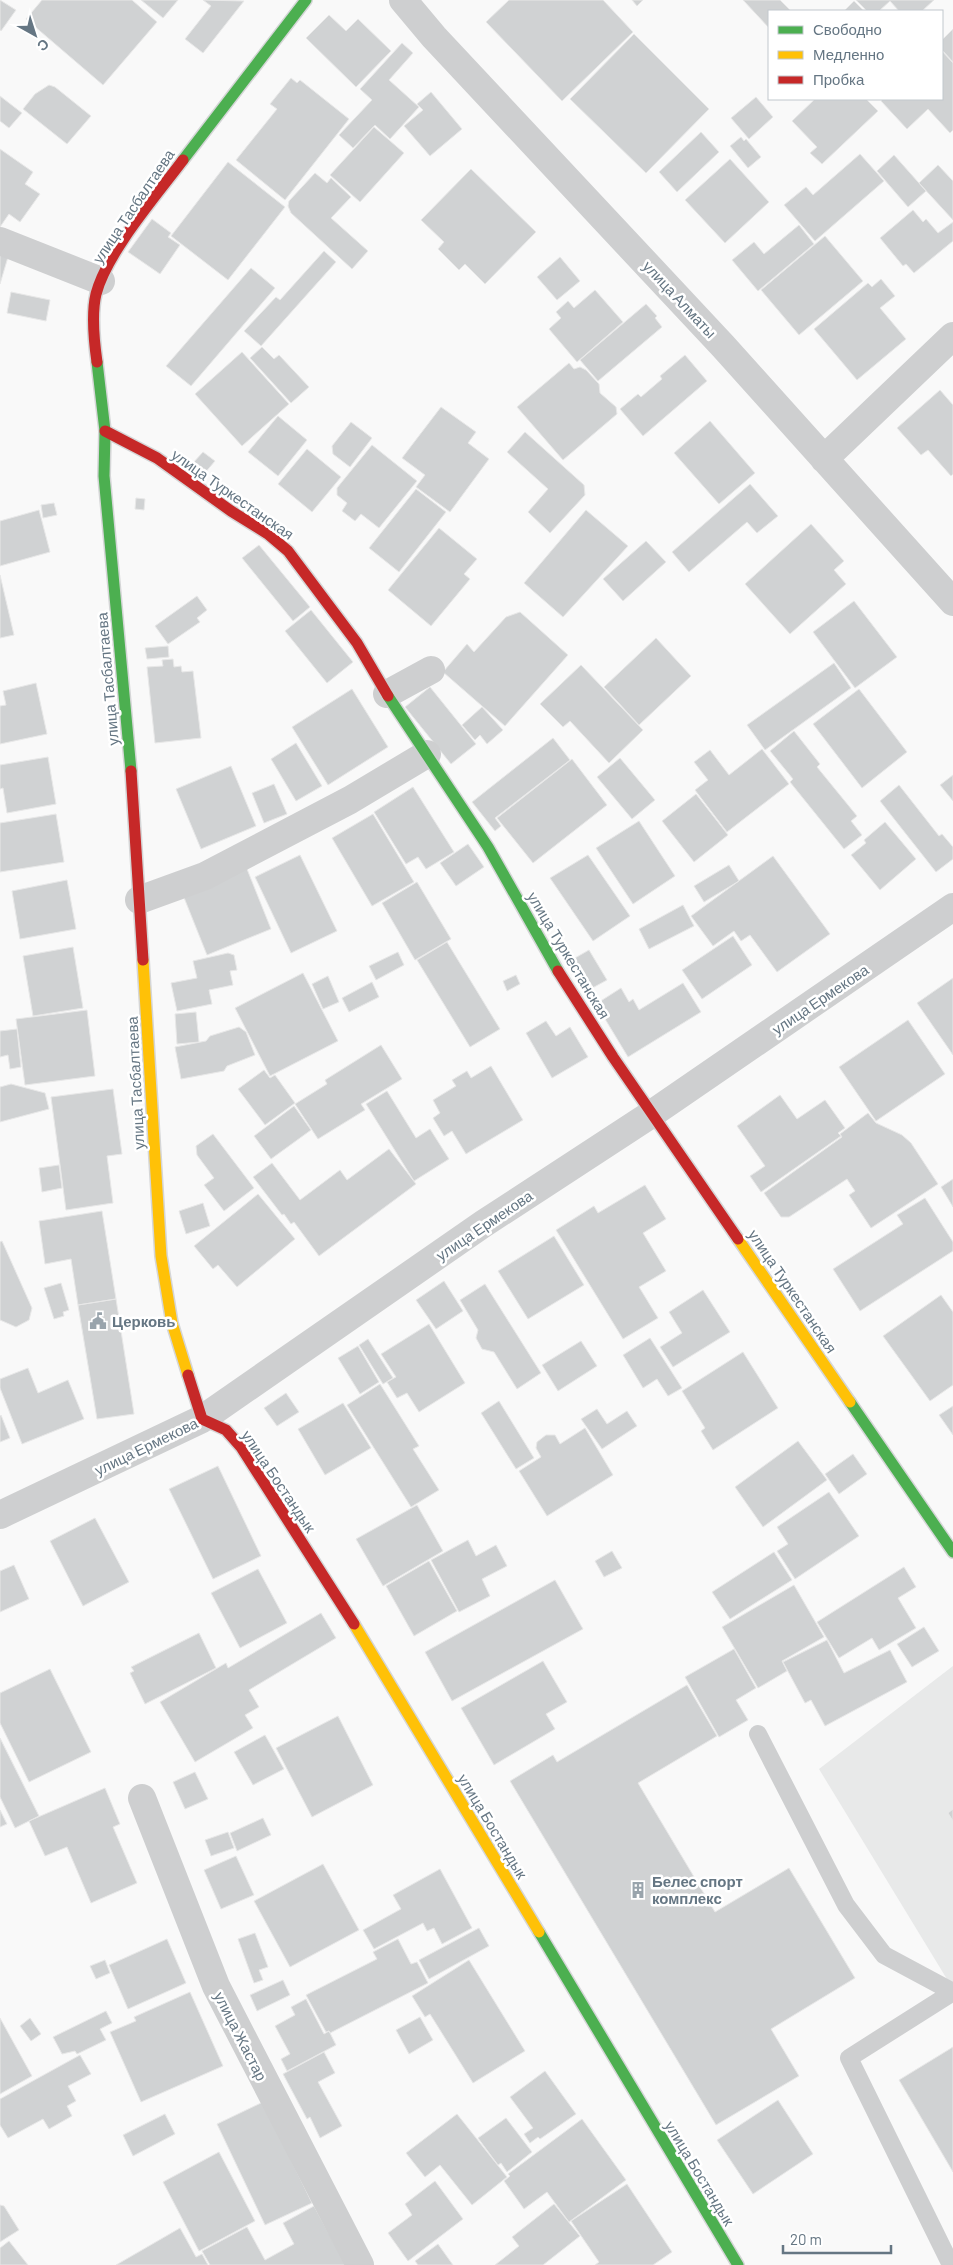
<svg xmlns="http://www.w3.org/2000/svg" width="953" height="2265" font-family="Barlow,sans-serif">
<style>
.built{fill:#e8e9e9}
.building{fill:#d0d2d3;stroke:#e8e8e8}
.lines{fill:none;stroke-linecap:round;stroke-linejoin:round}
.fast-casing{stroke:#d5d6d7;stroke-width:14}
.slow-casing{stroke:#d5d6d7;stroke-width:14}
.jam-casing{stroke:#d5d6d7;stroke-width:14}
.lane{stroke:#cecfd0;stroke-width:18}
.street{stroke:#cecfd0;stroke-width:28}
.fast{stroke:#4caf50;stroke-width:11}
.slow{stroke:#ffc107;stroke-width:11}
.jam{stroke:#c62828;stroke-width:11}
.labels{text-anchor:middle;dominant-baseline:central;stroke-width:5;stroke-linejoin:round;paint-order:stroke}
.street-label{font-size:15px;fill:#657683;stroke:#fff}
.poi-label{font-size:15px;font-weight:bold;fill:#657683;stroke:#fff;text-anchor:start}
</style>
<rect width="100%" height="100%" fill="#f9f9f9"/>
<path class="built" d="M953 1666V1989L819 1769Z"/>
<path class="building" d="M0 0 16 10 1 31 0 30Z
M42 0H132L157 22 103 85 26 19Z
M141 0H178L163 18Z
M203 0 244 1 203 53 185 39 211 6Z
M509 0H603L633 32 562 101 486 22Z
M632 0H643L637 6Z
M743 0H780L791 11H769V28Z
M856 0H934L922 11H899L890 1 879 11H867Z
M854 1 864 11H844Z
M329 15 346 31 358 19 391 51 356 87 306 38Z
M953 29V62L942 50V40Z
M634 34 709 109 646 173 570 99Z
M402 43 413 53 389 80 419 107 390 139 375 125 353 148 339 135 372 100 360 89Z
M942 51 953 63V130L950 133 928 109 907 129 881 101 883 99H942Z
M291 78 297 83 300 80 349 119 285 200 236 160 277 109 270 104Z
M49 85 55 87 91 116 67 144 23 109 35 94Z
M431 92 462 129 430 156 404 126 423 110 417 104Z
M0 96 22 113 9 128 0 121Z
M756 97 773 117 749 139 731 118Z
M815 99H866L878 111 822 164 810 153 817 147 792 121Z
M374 127 404 153 360 202 330 175Z
M701 132 719 152 677 192 659 172Z
M741 137 744 141 746 139 761 157 748 168 730 146Z
M0 149 33 172 25 184 40 194 20 222 9 214 0 227Z
M860 154 884 181 815 241 784 205 806 187 813 195Z
M894 155 926 191 908 207 877 171Z
M730 159 769 202 725 243 685 200Z
M228 162 285 207 228 280 171 236Z
M938 165 953 181V220L919 183Z
M471 169 536 232 485 284 465 264 459 270 438 249 444 242 421 220Z
M315 173 327 183 331 178 351 197 331 218 368 251 352 269 291 213 288 206 289 201Z
M913 210 923 222 926 219 938 233 953 222V241L914 273 906 264 903 266 880 238Z
M152 219 171 233 168 237 180 245 160 274 128 252Z
M799 225 814 244 758 291 732 260 754 242 764 254Z
M825 236 863 281 799 335 761 290Z
M0 244 11 247 0 284Z
M324 251 336 262 261 346 244 331 276 297 280 300Z
M560 257 580 281 557 300 537 277Z
M251 268 275 288 191 386 166 366Z
M881 279 895 296 880 308 906 339 857 380 814 329 868 283 872 287Z
M595 290 623 322 577 362 549 329 561 318 556 312 568 301 574 308Z
M11 292 50 300 46 321 7 313Z
M646 304 657 316 655 318 662 327 598 381 580 360Z
M262 347 274 359 279 355 309 387 291 403 250 358Z
M242 352 289 404 242 446 195 394Z
M685 355 707 381 643 436 620 409 638 394 641 397 662 379 660 376Z
M569 363 574 369 580 367 586 370 599 384 600 393 616 407 617 414 563 460 517 407Z
M940 390 953 405V474L951 476 928 450 921 455 897 428Z
M441 407 476 432 468 443 489 459 450 512 416 487 425 475 402 458Z
M278 416 307 440 278 476 248 452Z
M710 421 755 473 719 504 674 453Z
M351 422 372 438 350 467 333 454 332 446Z
M525 432 584 485 585 495 550 533 528 512 548 489 507 452Z
M372 445 417 481 379 528 361 514 355 521 342 511 347 503 337 495V488Z
M307 449 341 477 312 512 278 484Z
M203 452 215 461 204 474 192 464Z
M750 484 778 516 757 533 747 522 689 572 672 552Z
M416 489 446 512 399 572 369 548Z
M136 498 145 499 144 510 135 509Z
M54 503 57 515 43 518 41 505Z
M39 510 50 552 0 566V521Z
M586 510 628 546 563 617 524 583Z
M811 524 844 561 834 570 846 584 790 634 745 584Z
M439 528 477 559 464 574 470 579 431 626 388 590Z
M646 541 666 562 623 601 603 579Z
M259 545 310 607 293 621 242 558Z
M0 575 14 635 0 638Z
M197 596 207 610 197 618 200 622 168 644 155 626Z
M854 601 897 657 855 688 813 632Z
M311 610 353 662 327 683 285 631Z
M520 612 568 655 505 726 443 672 467 644 474 652 506 617Z
M656 638 691 676 639 725 604 687Z
M168 646 169 657 147 659 145 648Z
M173 659 174 667 181 666 182 672 193 671 201 738 155 743 147 667 163 666 162 660Z
M834 663 851 688 765 750 747 725Z
M581 665 643 730 609 763 570 721 563 727 540 704Z
M36 683 47 734 0 744V706L6 705 3 691Z
M430 687 476 744 451 764 405 707Z
M352 689 388 747 328 785 292 727Z
M859 689 907 752 862 788 813 724Z
M482 707 503 730 487 744 480 735 475 740 462 725Z
M794 731 820 764 817 767 857 816 851 821 862 835 844 849 790 782 793 779 770 751Z
M553 738 570 760 495 818 501 826 495 831 472 802Z
M296 743 322 786 296 801 271 759Z
M762 749 789 784 727 832 695 790 708 780 694 762 710 750 729 775Z
M48 757 56 804 7 813 3 788 0 789V765Z
M620 758 655 800 632 819 597 777Z
M572 759 607 805 533 863 497 818Z
M231 766 256 826 201 849 176 789Z
M953 775V801L940 785Z
M274 784 287 814 264 823 252 793Z
M899 785 939 836 942 834 953 847V859L936 872 880 801Z
M413 787 454 852 426 869 418 857 406 864 374 812Z
M696 794 728 835 694 862 662 821Z
M56 814 64 862 0 872V823Z
M373 814 414 882 372 906 332 838Z
M639 821 675 876 633 904 596 848Z
M885 822 916 859 880 890 851 855 866 843 864 840Z
M468 844 484 867 456 886 440 863Z
M300 855 337 931 291 953 255 877Z
M588 855 630 916 593 941 550 878Z
M773 856 830 934 777 972 750 935 741 941 734 931 713 946 691 916Z
M729 865 739 881 704 902 694 886Z
M247 869 271 929 207 955 183 895Z
M67 880 76 929 20 939 12 891Z
M417 882 451 939 415 960 382 903Z
M683 905 694 926 649 949 639 929Z
M733 936 752 965 702 999 682 970Z
M447 942 500 1029 470 1047 417 960Z
M73 947 83 1008 33 1016 23 956Z
M589 950 607 980 585 992 568 962Z
M398 952 404 965 376 980 369 966Z
M228 953 234 955 237 970 230 971 233 985 209 990 212 1004 177 1011 171 983 197 978 193 961Z
M303 973 338 1041 270 1076 235 1008Z
M516 975 520 984 507 991 503 981Z
M328 976 339 1002 323 1009 312 984Z
M953 978V1055L917 1003Z
M372 982 379 997 349 1012 342 998Z
M683 983 701 1012 628 1057 596 1004 621 988 629 1002 633 999 639 1010Z
M87 1010 95 1076 25 1085 16 1019Z
M196 1012 199 1042 177 1044 175 1014Z
M908 1020 945 1074 876 1121 839 1067Z
M546 1021 556 1036 570 1027 588 1057 552 1078 526 1033Z
M239 1027 246 1032 255 1055 227 1066 224 1071 181 1079 175 1047 206 1041 210 1036Z
M17 1029 21 1067 10 1069 8 1055 0 1057V1031Z
M381 1045 402 1079 361 1104 365 1110 318 1139 295 1104 327 1084 325 1080Z
M491 1066 523 1120 466 1154 452 1131 444 1136 433 1118 440 1113 433 1100 456 1086 452 1080 467 1071 471 1078Z
M264 1070 270 1078 275 1075 295 1103 265 1125 238 1089Z
M11 1084 45 1093 49 1109 0 1122V1087Z
M113 1089 122 1154 107 1156 113 1203 66 1210 51 1097Z
M387 1091 416 1138 430 1129 449 1159 414 1181 366 1104Z
M780 1095 797 1119 825 1100 845 1128 838 1133 841 1136 761 1192 750 1176 765 1166 737 1126Z
M294 1106 311 1130 271 1159 254 1136Z
M868 1113 876 1123 902 1135 911 1143 938 1184 871 1228 849 1195 855 1191 847 1179 789 1217H781L764 1193 842 1137 840 1134Z
M213 1134 254 1188 224 1211 204 1185 214 1178 197 1155 196 1146Z
M389 1149 416 1184 319 1256 294 1222 291 1224 284 1214 282 1215 253 1177 272 1163 300 1200 340 1170 347 1180Z
M59 1165 62 1188 42 1192 39 1168Z
M953 1179V1207L941 1187Z
M645 1185 666 1219 643 1233 666 1271 639 1287 658 1318 623 1339 556 1230 594 1206 598 1213Z
M258 1194 295 1239 237 1287 218 1265 213 1269 194 1246Z
M925 1198 953 1242V1251L860 1311 833 1269 903 1224 897 1215Z
M203 1203 210 1226 186 1234 179 1211Z
M102 1211 116 1299 78 1305 71 1259 45 1264 39 1221Z
M554 1236 584 1285 528 1319 498 1271Z
M2 1241 32 1308 29 1320 16 1327 0 1320V1242Z
M444 1281 463 1311 436 1329 416 1300Z
M61 1283 69 1310 63 1312 64 1316 54 1319 44 1288Z
M485 1284 541 1373 517 1389 494 1352 482 1349 476 1338 478 1330 460 1300Z
M703 1290 730 1332 673 1367 660 1347 682 1333 669 1312Z
M941 1295 953 1312V1385L930 1401 883 1336Z
M116 1299 134 1414 97 1419 78 1305Z
M429 1324 465 1383 419 1412 407 1393 397 1398 387 1382 396 1377 381 1354Z
M650 1338 682 1388 668 1396 657 1379 643 1388 623 1355Z
M368 1339 393 1378 383 1384 359 1345Z
M581 1341 597 1366 558 1391 542 1365Z
M358 1346 379 1382 360 1394 338 1358Z
M743 1352 778 1408 713 1450 701 1431 705 1428 682 1391Z
M28 1368 38 1393 68 1380 84 1419 22 1444 0 1388V1379Z
M380 1384 419 1446 413 1449 439 1490 411 1507 347 1405Z
M286 1393 299 1412 277 1426 264 1408Z
M499 1401 534 1458 516 1469 481 1413Z
M343 1403 371 1448 325 1475 298 1429Z
M953 1406V1435L939 1415Z
M597 1409 607 1424 627 1411 637 1426 602 1449 581 1419Z
M1 1415 10 1438 0 1442V1416Z
M585 1428 613 1475 547 1516 519 1471 541 1457 536 1448 537 1442 546 1435H555L560 1444Z
M798 1441 827 1480 763 1527 735 1487Z
M853 1454 867 1474 839 1494 825 1474Z
M218 1466 261 1556 213 1579 169 1489Z
M829 1492 859 1536 795 1579 777 1551 788 1544 777 1527Z
M417 1505 443 1551 383 1586 356 1539Z
M95 1518 129 1582 83 1606 50 1541Z
M468 1540 476 1556 496 1545 507 1566 482 1579 490 1596 459 1612 431 1560Z
M612 1551 622 1568 604 1577 595 1561Z
M774 1552 792 1580 730 1619 712 1592Z
M429 1561 457 1611 414 1636 386 1586Z
M14 1565 29 1599 0 1612V1571Z
M904 1567 916 1587 898 1598 916 1628 879 1650 872 1638 839 1658 817 1622Z
M258 1569 287 1623 240 1648 211 1593Z
M555 1580 583 1629 452 1701 425 1652Z
M794 1585 824 1637 782 1661 787 1671 758 1688 722 1627Z
M321 1613 336 1638 249 1690 259 1707 245 1715 253 1728 195 1762 160 1702 226 1663 228 1668Z
M924 1627 939 1651 912 1667 897 1644Z
M199 1633 216 1668 145 1704 130 1673 134 1671 131 1667Z
M827 1640 844 1673 890 1650 907 1682 825 1726 811 1700 805 1703 783 1662Z
M734 1649 756 1688 736 1700 748 1720 719 1737 685 1677Z
M543 1661 567 1702 546 1714 555 1729 494 1765 461 1708Z
M50 1669 91 1752 29 1782 0 1723V1693Z
M687 1685 717 1736 638 1783 715 1912 789 1868 855 1978 771 2029 799 2076 716 2125 510 1781 553 1755 557 1762Z
M338 1716 373 1785 312 1817 276 1748Z
M265 1735 284 1769 253 1785 234 1752Z
M0 1738 39 1816 15 1828 0 1797Z
M195 1772 208 1799 185 1809 173 1782Z
M105 1788 120 1824 113 1827 137 1883 91 1903 67 1847 45 1856 29 1821Z
M953 1809V1821L948 1813Z
M0 1810 7 1824 0 1827Z
M263 1818 271 1835 237 1851 230 1833Z
M228 1832 234 1848 211 1856 205 1840Z
M236 1856 254 1895 221 1909 204 1870Z
M323 1864 359 1930 290 1967 254 1901Z
M440 1869 472 1928 442 1944 434 1928 427 1931 423 1923 374 1949 363 1930 401 1909 393 1895Z
M479 1928 489 1946 429 1979 419 1960Z
M255 1933 268 1967 259 1970 263 1980 254 1983 238 1939Z
M167 1939 186 1983 128 2009 109 1965Z
M398 1939 411 1964 417 1962 428 1983 330 2033 329 2031 326 2032 306 1995 377 1959 373 1952Z
M105 1960 110 1973 96 1979 90 1966Z
M469 1960 525 2051 473 2083 430 2014 425 2017 412 1996Z
M283 1980 290 1995 257 2011 250 1995Z
M190 1992 223 2066 141 2102 110 2032 136 2021 134 2017Z
M306 1999 324 2034 329 2031 336 2045 287 2071 281 2059 290 2054 275 2026 295 2015 291 2007Z
M106 2011 112 2023 100 2029 106 2040 77 2054 75 2051 62 2054 53 2037Z
M420 2017 433 2040 409 2054 396 2030Z
M0 2018 32 2076 0 2094Z
M30 2018 41 2034 31 2041 20 2026Z
M953 2047V2172L899 2080Z
M324 2052 335 2073 318 2082 342 2126 320 2138 310 2117 307 2119 283 2074Z
M80 2055 91 2074 68 2086 76 2101 67 2106 72 2116 49 2129 43 2119 8 2138 0 2125V2099Z
M545 2071 576 2114 540 2139 538 2137 530 2143 524 2134 533 2128 510 2097Z
M778 2100 813 2154 753 2194 717 2140Z
M263 2102 312 2203 265 2225 217 2124Z
M165 2114 175 2134 133 2156 123 2135Z
M457 2114 507 2177 472 2205 440 2165 425 2177 406 2153Z
M506 2118 532 2152 507 2172 501 2163 498 2165 478 2138Z
M582 2119 626 2180 569 2222 547 2192 524 2209 504 2181 510 2176 508 2174Z
M219 2152 255 2221 199 2251 163 2182Z
M435 2181 463 2219 408 2261 388 2233 412 2215 405 2204Z
M627 2184 672 2252 653 2265H595L599 2262 571 2221Z
M554 2204 580 2236 543 2265H495L519 2246 512 2237Z
M0 2205 4 2206 19 2230 0 2242Z
M314 2206 346 2265H210L202 2251 247 2227 265 2260 294 2244 283 2223Z
M180 2228 196 2257 202 2254 208 2265H116Z
M9 2241 28 2265H0V2248Z
M438 2244 453 2265H418L415 2261Z"/>
<g class="lines">
<g class="fast-casing">
<path id="fast" d="M183 160 306 0
M97 362 105 431 104 476 131 771
M388 696 488 847 558 971
M850 1402 953 1552
M539 1932 738 2265"/>
</g>
<g class="slow-casing">
<path id="slow" d="M143 960 161 1256 172 1323 188 1375
M738 1239 850 1402
M354 1624 539 1932"/>
</g>
<g class="jam-casing">
<path id="jam" d="M97 362C94 341 91 315 96 294 107 252 156 196 183 160
M105 431 157 458 231 511 268 534 288 551 357 643 388 696
M131 771 143 960
M558 971 613 1057 738 1239
M188 1375 202 1419 226 1430 241 1447 354 1624"/>
</g>
<path class="lane" d="M758 1734 846 1905 884 1955 953 1992
M951 2265 849 2058 953 1992"/>
<path class="street" d="M403 0 434 37 723 346 953 602
M0 241 101 281
M824 459 953 336
M387 694 431 670
M139 900 205 876 350 800 427 754
M0 1515 202 1419 483 1224 653 1113 953 907
M142 1798 216 1986 360 2265"/>
<use href="#fast" class="fast"/>
<use href="#slow" class="slow"/>
<use href="#jam" class="jam"/>
</g>
<defs>
<g id="civic-bare" transform="scale(1.35)"><path d="M-.6-6.5H3V-4.5H.6V-3L4-1V1h2V6H-6V1h2V-1L-.6-3ZM-1.2 2.5V6h2.4V2.5Z" fill="#99a4ac" stroke="#fff" stroke-width="2.5" paint-order="stroke"/></g>
<g id="building-bare" transform="scale(1.35)"><path d="M-4-6H4V6H1V3H-1V6H-4ZM-2.5-4.3h1.7v1.8h-1.7ZM.8-4.3h1.7v1.8H.8ZM-2.5-1h1.7V.8h-1.7ZM.8-1h1.7V.8H.8Z" fill="#99a4ac" stroke="#fff" stroke-width="2.5" paint-order="stroke"/></g>
</defs>
<g fill-rule="evenodd">
<use href="#civic-bare" x="98" y="1321"/>
<use href="#building-bare" x="638" y="1890"/>
</g>
<g class="labels">
<g class="street-label">
<text transform="translate(133 206) rotate(-56)">улица Тасбалтаева</text>
<text transform="translate(680 299) rotate(47)">улица Алматы</text>
<text transform="translate(233 494) rotate(35)">улица Туркестанская</text>
<text transform="translate(107 679) rotate(-95)">улица Тасбалтаева</text>
<text transform="translate(569 955) rotate(59)">улица Туркестанская</text>
<text transform="translate(820 999) rotate(-34)">улица Ермекова</text>
<text transform="translate(135 1083) rotate(-93)">улица Тасбалтаева</text>
<text transform="translate(484 1225) rotate(-34)">улица Ермекова</text>
<text transform="translate(793 1291) rotate(56)">улица Туркестанская</text>
<text transform="translate(146 1446) rotate(-26)">улица Ермекова</text>
<text transform="translate(279 1481) rotate(56)">улица Бостандык</text>
<text transform="translate(493 1826) rotate(59)">улица Бостандык</text>
<text transform="translate(241 2036) rotate(63)">улица Жастар</text>
<text transform="translate(700 2173) rotate(59)">улица Бостандык</text>
</g>
<g class="poi-label">
<text x="112" y="1321">Церковь</text>
<text x="652" y="1881">Белес спорт<tspan x="652" dy="17">комплекс</tspan></text>
</g>
</g>
<rect x="768" y="10" width="175" height="90" fill="#ffffff" stroke="#c1c8cd"/>
<rect x="778" y="26" width="25" height="8" fill="#4caf50" stroke="#c1c8cd"/>
<text x="813" y="35" font-size="15" fill="#657683">Свободно</text>
<rect x="778" y="51" width="25" height="8" fill="#ffc107" stroke="#c1c8cd"/>
<text x="813" y="60" font-size="15" fill="#657683">Медленно</text>
<rect x="778" y="76" width="25" height="8" fill="#c62828" stroke="#c1c8cd"/>
<text x="813" y="85" font-size="15" fill="#657683">Пробка</text>
<g transform="translate(35 35) rotate(141)" stroke="#ffffff" stroke-width="4" paint-order="stroke">
<path d="M0-4L9 19L0 12L-9 19Z" fill="#657683"/>
<text y="-8" font-size="14" font-weight="bold" text-anchor="middle" fill="#657683">С</text>
</g>
<path d="M783 2245v8h108v-8" fill="none" stroke="#657683" stroke-width="2.5"/>
<text x="790" y="2245" font-size="15" fill="#657683" stroke="#ffffff" stroke-width="4" paint-order="stroke">20 m</text>
</svg>
